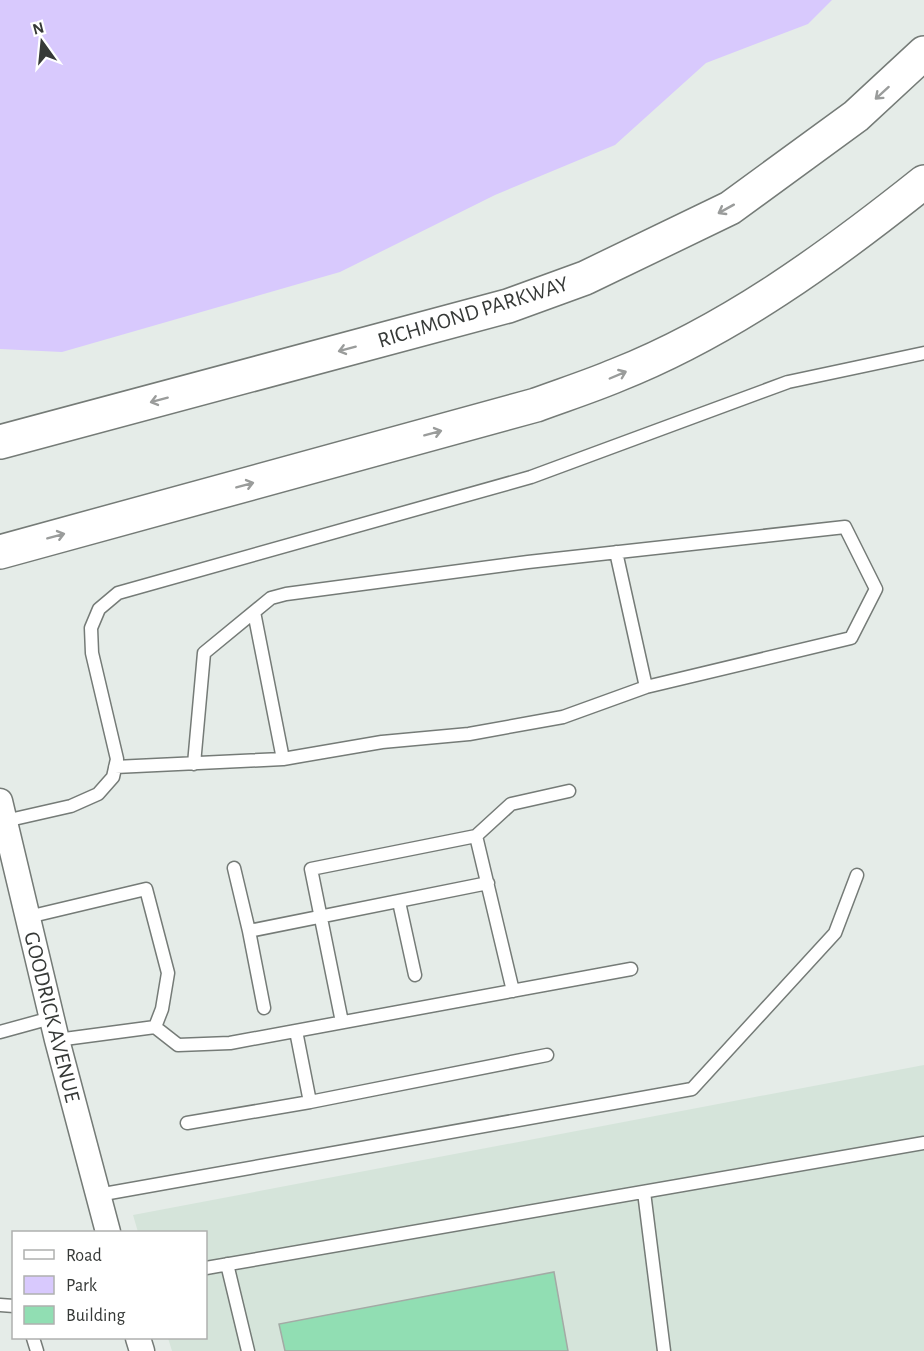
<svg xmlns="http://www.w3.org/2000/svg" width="924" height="1351" font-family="'Alegreya Sans',sans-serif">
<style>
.built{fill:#d5e4da}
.green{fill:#d8c9fd}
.building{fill:#91deb3;stroke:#a3aaa5;stroke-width:1.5}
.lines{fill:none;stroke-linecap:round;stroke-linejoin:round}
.lane-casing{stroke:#757b77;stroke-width:15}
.street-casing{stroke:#757b77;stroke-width:27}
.highway-casing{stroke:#757b77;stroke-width:36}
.lane{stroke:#fff;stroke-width:12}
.street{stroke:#fff;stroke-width:24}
.highway{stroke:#fff;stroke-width:33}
.oneway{stroke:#9a9c9b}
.labels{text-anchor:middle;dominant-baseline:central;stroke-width:4.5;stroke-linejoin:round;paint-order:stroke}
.street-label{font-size:22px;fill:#363937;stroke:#fff}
</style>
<rect width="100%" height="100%" fill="#e5ece8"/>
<path class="built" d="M924 1065V1351H172L168 1338H206V1232H138L133 1215Z"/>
<path class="green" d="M0 0H832L808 24 706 63 615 145 495 195 340 272 62 352 0 349Z"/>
<path class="building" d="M554 1272 568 1351H285L279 1324Z"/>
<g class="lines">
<g class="lane-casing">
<path id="lane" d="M616 552 646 687
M254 612 283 759
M115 767 283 759 382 742 469 734 563 717 646 687 851 638 876 589 845 527 528 562 286 594 271 598 204 653 194 764
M5 821 71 806 98 794 113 777 117 759 92 653 91 628 99 609 118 593 531 477 788 382 924 353
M476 836 511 804 569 791
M234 868 249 931
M399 902 415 975
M28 917 146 889 168 973 162 1009 155 1027
M264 1008 249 931 488 883
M342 1022 311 869 476 836 513 991
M296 1031 310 1102 547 1055
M0 1032 51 1018
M57 1040 155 1027 178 1045 230 1043 631 969
M187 1123 310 1102
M644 1192 664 1351
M98 1195 692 1089 835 933 857 875
M227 1264 248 1351
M206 1268 924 1143
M0 1305 14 1306
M33 1338 37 1351"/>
</g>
<g class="street-casing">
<path id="street" d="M0 801 57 1040 108 1232
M138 1338 142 1351"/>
</g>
<g class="highway-casing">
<path id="highway" d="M0 442 508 306 585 278 730 208 856 116 924 53
M0 552 536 405C563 395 591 386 617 375 730 330 830 257 924 182"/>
</g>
<use href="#lane" class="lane"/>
<use href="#street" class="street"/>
<use href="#highway" class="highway"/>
</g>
<defs><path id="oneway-shaft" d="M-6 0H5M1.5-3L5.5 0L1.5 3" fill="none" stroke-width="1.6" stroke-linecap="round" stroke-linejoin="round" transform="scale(1.5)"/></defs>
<g class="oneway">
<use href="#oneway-shaft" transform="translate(882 93) rotate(138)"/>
<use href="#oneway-shaft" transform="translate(726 209) rotate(151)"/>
<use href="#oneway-shaft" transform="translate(347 349) rotate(165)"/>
<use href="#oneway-shaft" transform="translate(618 375) rotate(-23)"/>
<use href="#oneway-shaft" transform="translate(159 400) rotate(165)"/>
<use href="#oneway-shaft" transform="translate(433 433) rotate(-15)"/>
<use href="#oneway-shaft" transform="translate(245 485) rotate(-15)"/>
<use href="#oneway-shaft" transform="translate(56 536) rotate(-15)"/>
</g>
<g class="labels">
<g class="street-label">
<text transform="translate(473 312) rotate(-17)">RICHMOND PARKWAY</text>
<text transform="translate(52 1017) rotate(76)">GOODRICK AVENUE</text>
</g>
</g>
<rect x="12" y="1231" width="195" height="108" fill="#ffffff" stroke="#afb0af" stroke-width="1.5"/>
<rect x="24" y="1250" width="30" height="9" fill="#ffffff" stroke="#afb0af" stroke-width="1.5"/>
<text x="66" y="1261" font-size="18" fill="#363937">Road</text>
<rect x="24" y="1276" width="30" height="18" fill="#d8c9fd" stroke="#afb0af" stroke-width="1.5"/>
<text x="66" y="1291" font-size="18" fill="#363937">Park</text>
<rect x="24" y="1306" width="30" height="18" fill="#91deb3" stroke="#afb0af" stroke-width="1.5"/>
<text x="66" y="1321" font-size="18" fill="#363937">Building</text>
<g transform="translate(42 42) rotate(345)" stroke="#ffffff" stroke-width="4.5" paint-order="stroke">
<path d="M0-4.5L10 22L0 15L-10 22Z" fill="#363937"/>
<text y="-9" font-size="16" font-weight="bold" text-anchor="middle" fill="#363937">N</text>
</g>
</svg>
